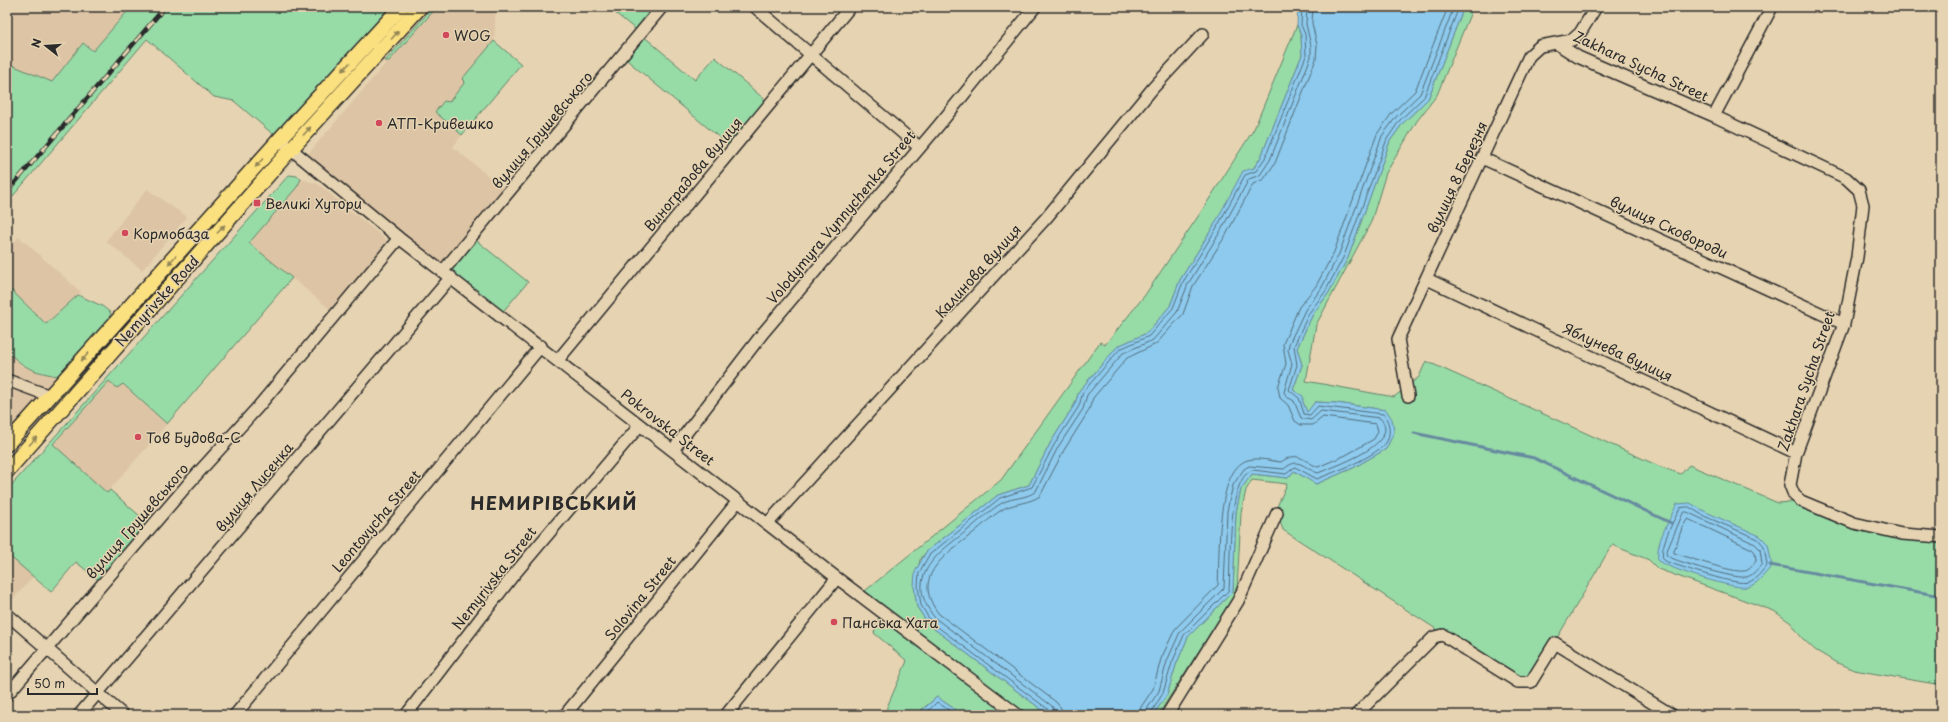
<svg xmlns="http://www.w3.org/2000/svg" width="1948" height="722" font-family="'Playpen Sans',sans-serif">
<style>
.built{fill:#dcc4a4}
.green{fill:#97dba7;stroke:#618369}
.water{fill:#8dcaed;stroke:#668a9f}
.lines{fill:none;stroke-linecap:round;stroke-linejoin:round}
.shore{stroke:#526b79;stroke-width:1}
.stream{stroke:#668a9f;stroke-width:3}
.minor-casing{stroke:#2b2b2b;stroke-width:14}
.major-casing{stroke:#2b2b2b;stroke-width:17}
.minor{stroke:#e6d3b1;stroke-width:11}
.major{stroke:#fbe080;stroke-width:14}
.rail-casing{stroke:#2b2b2b;stroke-width:4.5}
.rail{stroke:#e6d3b1;stroke-width:3;stroke-dasharray:9;stroke-linecap:butt}
.oneway{fill:#938656}
.poi-dot{fill:#d1495b;stroke:#e6d3b1;stroke-width:1.5}
.labels{text-anchor:middle;dominant-baseline:central;stroke-width:3;stroke-linejoin:round;paint-order:stroke}
.poi-label{font-size:14px;fill:#2b2b2b;stroke:#e6d3b1;text-anchor:start}
.street-label{font-size:14px;fill:#2b2b2b;stroke:#e6d3b1}
.district-label{font-size:18px;font-weight:bold;letter-spacing:1px;fill:#2b2b2b;stroke:#e6d3b1}
</style>
<rect width="100%" height="100%" fill="#e6d3b1"/>
<filter id="ink" filterUnits="userSpaceOnUse"><feTurbulence type="fractalNoise" baseFrequency=".025" numOctaves="2"/><feDisplacementMap in="SourceGraphic" scale="8" xChannelSelector="R" yChannelSelector="G"/><feConvolveMatrix kernelMatrix="1 2 1 2 8 2 1 2 1" color-interpolation-filters="sRGB"/></filter>
<g filter="url(#ink)">
<path class="built" d="M7 7H131L93 51 83 43 52 82 7 63Z
M434 7H496L494 41 462 79 465 82 448 102 444 101 435 112 462 135 453 147 509 193 443 271 303 160Z
M301 179 318 184 389 242 330 309 249 243 297 187Z
M147 189 187 217 142 270 106 241Z
M19 237 81 292 46 324 7 286V250Z
M7 351 22 366 61 377 7 434Z
M109 381 122 384 167 424 107 493 53 445Z
M7 554 34 576 7 606Z"/>
<path class="green" d="M131 7H392L275 136 234 101 214 97 147 39 7 203V63L52 82 83 43 93 51Z
M433 7H437L389 61H385Z
M608 7H662L641 34 695 80 715 57 770 104 733 149 622 56 641 34Z
M1464 7H1473L1437 95 1417 121 1386 173 1371 222 1316 325 1306 381 1394 397 1419 377 1426 361 1661 467 1681 474 1689 465 1778 503 1801 501 1854 523 1941 537V685L1854 670 1835 662 1815 650 1802 638 1791 623 1774 611 1658 569 1649 560 1612 545 1531 682H1518L1283 530 1276 509 1287 484 1252 480 1246 490 1241 513 1237 591 1158 715H1153L1167 695 1176 665 1188 637 1233 591 1236 512 1241 489 1252 474 1288 478 1294 471 1316 484 1353 468 1386 449 1394 432 1386 410 1336 403 1315 402 1307 413 1303 402 1293 390 1302 365 1297 348 1313 314 1328 294 1348 258 1390 141 1403 123 1428 99Z
M1297 25 1301 35 1302 55 1261 157 1213 227 1180 280 1170 306 1147 333 1118 346 1079 391 1075 404 1051 442 1029 485 998 495 926 552 920 560 914 586 917 607 929 625 1049 715H963L937 697 920 711V715H886L887 707 907 661 874 633 881 611 860 595 1001 480 1100 342 1105 345 1145 295 1199 215 1254 129Z
M494 41 521 64 462 135 435 112 444 101 449 102 465 82 462 79Z
M289 175 297 176 301 179 297 187 249 243 292 278 167 424 123 384 117 388 109 381 53 444 107 493 110 490 148 523 98 580 76 562 51 592 7 554V490Z
M472 237 528 282 500 315 443 271Z
M7 286 46 324 78 295 102 306 111 313 107 322 61 377C34 371 27 371 7 351Z"/>
<path class="water" d="M1298 7H1464L1428 99 1403 123 1390 141 1348 258 1328 294 1313 314 1297 348 1302 365 1293 390 1303 396V402L1307 412 1315 402 1336 403 1386 410 1392 419 1394 432 1386 449 1353 468 1316 484 1294 471 1288 478 1252 474 1241 489 1236 512 1233 591 1188 637 1176 665 1167 695 1153 715H1049L929 625 917 607 914 586 915 572 926 552 998 495 1029 485 1051 442 1075 404 1079 391 1118 346 1147 333 1170 306 1180 280 1213 227 1243 171 1254 168 1261 157 1302 55 1301 35 1297 25Z
M1690 503 1706 512 1760 536 1768 544 1772 566C1765 573 1758 584 1748 587 1735 590 1671 569 1658 561 1655 543 1669 521 1677 504Z
M937 697 963 715H920V712Z"/>
<g class="lines">
<path class="shore" d="M1689 507 1704 516 1758 539 1764 546 1767 565C1762 571 1757 579 1749 582 1736 586 1683 567 1667 562L1663 559C1659 547 1674 520 1680 508Z
M1687 512 1755 544 1760 549 1762 564C1758 568 1753 576 1746 577 1734 579 1678 562 1667 556L1666 553 1683 513Z
M1688 519 1752 549 1755 552 1756 561C1753 565 1749 571 1744 571 1733 573 1687 557 1674 553V551L1682 528Z
M924 715 937 702 956 715
M1051 715 1049 710 931 622 921 605 918 586 919 573 929 555 1000 498 1032 487 1054 445 1079 406 1083 392 1120 349 1149 336 1173 308 1183 282 1216 229 1245 175 1256 171 1265 158 1306 56 1305 34 1301 25 1302 7
M1056 715 1052 706 935 618C902 577 938 553 968 530 979 521 990 510 1002 503 1012 497 1027 499 1036 491L1058 447 1083 409 1087 395 1123 353 1153 340 1177 312 1188 284 1220 232 1249 179 1260 175 1270 160 1311 57V46L1306 24 1307 7
M1062 715 1061 708 1056 702 939 614C909 576 947 554 973 533 983 525 994 514 1005 508 1016 503 1030 503 1040 496L1064 450 1088 412 1093 398 1127 358 1156 344 1183 314 1193 286 1226 235 1253 184 1264 179 1275 163 1316 59 1317 45 1312 23 1313 7
M1139 715 1141 707 1153 689 1161 659 1175 629 1218 585C1220 557 1215 469 1248 460 1258 457 1271 461 1281 462 1298 450 1303 461 1318 467L1346 455 1374 439 1378 431 1376 424 1323 417 1313 425H1301L1295 421 1288 405 1280 398 1278 387 1286 364 1283 344 1299 307 1316 286 1334 252 1377 134 1392 113 1415 91 1448 7
M1145 715 1147 709 1159 691 1167 661 1180 632 1224 588 1227 511 1233 485 1244 469 1249 466 1284 469C1299 456 1303 468 1318 473 1333 467 1404 443 1380 418L1321 411 1311 420 1301 418 1294 401 1287 397 1284 392 1292 364 1288 350 1289 344 1305 310 1321 289 1339 254 1382 136 1396 117 1420 94 1454 7
M1150 715 1163 693 1172 663 1184 635 1229 590C1231 567 1226 477 1253 470L1286 474 1295 467 1317 479C1339 470 1363 462 1382 447 1392 440 1391 422 1383 414L1318 406 1310 415 1304 414 1299 398 1289 390 1297 365 1294 346 1309 313 1325 292 1344 256 1387 139 1400 120 1424 97 1459 7"/>
<path class="stream" d="M1414 433 1534 458 1671 523
M1770 565 1941 596"/>
<g class="minor-casing">
<path id="minor" d="M755 7 919 147
M1556 43 1578 57 1714 116 1846 178 1859 190 1863 205 1857 257 1844 324 1796 453 1790 485 1794 495 1801 501 1854 523 1902 534 1941 537
M1714 116 1772 7
M285 144 399 238 837 578 1018 715
M1482 158 1844 324
M443 271 662 7
M1427 279 1796 453
M558 360 850 7
M7 380 50 396
M1408 396 1398 339 1529 56 1540 46 1572 40 1580 33 1596 7
M673 450 763 333 939 125 1035 7
M768 523 1047 217 1153 88 1203 34
M7 614 123 715
M7 695 189 483 258 407 399 238
M79 715 451 277
M235 715 541 346
M406 715 512 577 640 425
M565 715 738 501
M726 715 837 578
M1167 715 1238 601 1277 513
M1356 715 1434 637 1443 635 1518 682H1531L1555 643 1672 715"/>
</g>
<g class="major-casing">
<path id="major" d="M7 444 279 140 401 7
M7 471 291 149 420 7"/>
</g>
<use href="#minor" class="minor"/>
<use href="#major" class="major"/>
<g class="rail-casing">
<path id="rail" d="M7 192 165 7"/>
</g>
<use href="#rail" class="rail"/>
</g>
<defs><path id="oneway-solid" d="M-6-.8H1V-3.2L6.5 0L1 3.2V.8H-6Z"/></defs>
<g class="oneway">
<use href="#oneway-solid" transform="translate(395 35) rotate(-48)"/>
<use href="#oneway-solid" transform="translate(346 67) rotate(133)"/>
<use href="#oneway-solid" transform="translate(307 131) rotate(-48)"/>
<use href="#oneway-solid" transform="translate(259 163) rotate(131)"/>
<use href="#oneway-solid" transform="translate(221 229) rotate(-48)"/>
<use href="#oneway-solid" transform="translate(172 260) rotate(132)"/>
<use href="#oneway-solid" transform="translate(85 357) rotate(132)"/>
<use href="#oneway-solid" transform="translate(33 441) rotate(-48)"/>
</g>
</g>
<g class="poi-dot">
<circle cx="446" cy="35" r="4"/>
<circle cx="379" cy="123" r="4"/>
<rect x="253" y="199" width="8" height="8" rx="2"/>
<circle cx="125" cy="233" r="4"/>
<circle cx="138" cy="437" r="4"/>
<circle cx="834" cy="622" r="4"/>
</g>
<g class="labels">
<g class="poi-label">
<text x="454" y="35">WOG</text>
<text x="387" y="123">АТП-Кривешко</text>
<text x="265" y="203">Великі Хутори</text>
<text x="133" y="233">Кормобаза</text>
<text x="146" y="437">Тов Будова-С</text>
<text x="842" y="622">Панська Хата</text>
</g>
<g class="street-label">
<text transform="translate(1641 66) rotate(25)">Zakhara Sycha Street</text>
<text transform="translate(542 130) rotate(-50)">вулиця Грушевського</text>
<text transform="translate(693 174) rotate(-50)">Виноградова вулиця</text>
<text transform="translate(1457 177) rotate(-65)">вулиця 8 Березня</text>
<text transform="translate(841 217) rotate(-50)">Volodymyra Vynnychenka Street</text>
<text transform="translate(1669 227) rotate(25)">вулиця Сковороди</text>
<text transform="translate(978 271) rotate(-48)">Калинова вулиця</text>
<text transform="translate(157 301) rotate(-48)">Nemyrivske Road</text>
<text transform="translate(1618 352) rotate(25)">Яблунева вулиця</text>
<text transform="translate(1806 381) rotate(-71)">Zakhara Sycha Street</text>
<text transform="translate(668 427) rotate(38)">Pokrovska Street</text>
<text transform="translate(254 487) rotate(-50)">вулиця Лисенка</text>
<text transform="translate(137 521) rotate(-49)">вулиця Грушевського</text>
<text transform="translate(376 521) rotate(-50)">Leontovycha Street</text>
<text transform="translate(494 578) rotate(-52)">Nemyrivska Street</text>
<text transform="translate(640 598) rotate(-51)">Solovina Street</text>
</g>
<g class="district-label">
<text x="554" y="502">НЕМИРІВСЬКИЙ</text>
</g>
</g>
<rect width="1948" height="722" fill="none" stroke="#e6d3b1" stroke-width="24"/>
<rect x="12" y="12" width="1924" height="698" fill="none" stroke="#2b2b2b" stroke-width="1.5" filter="url(#ink)"/>
<g transform="translate(46 46) rotate(287)" stroke="#e6d3b1" stroke-width="3" paint-order="stroke">
<path d="M0-3L7 15L0 10L-7 15Z" fill="#2b2b2b"/>
<text y="-6" font-size="11" font-weight="bold" text-anchor="middle" fill="#2b2b2b">N</text>
</g>
<path d="M28 688v6h69v-6" fill="none" stroke="#2b2b2b" stroke-width="2"/>
<text x="34" y="688" font-size="12" fill="#2b2b2b" stroke="#e6d3b1" stroke-width="3" paint-order="stroke">50 m</text>
</svg>
